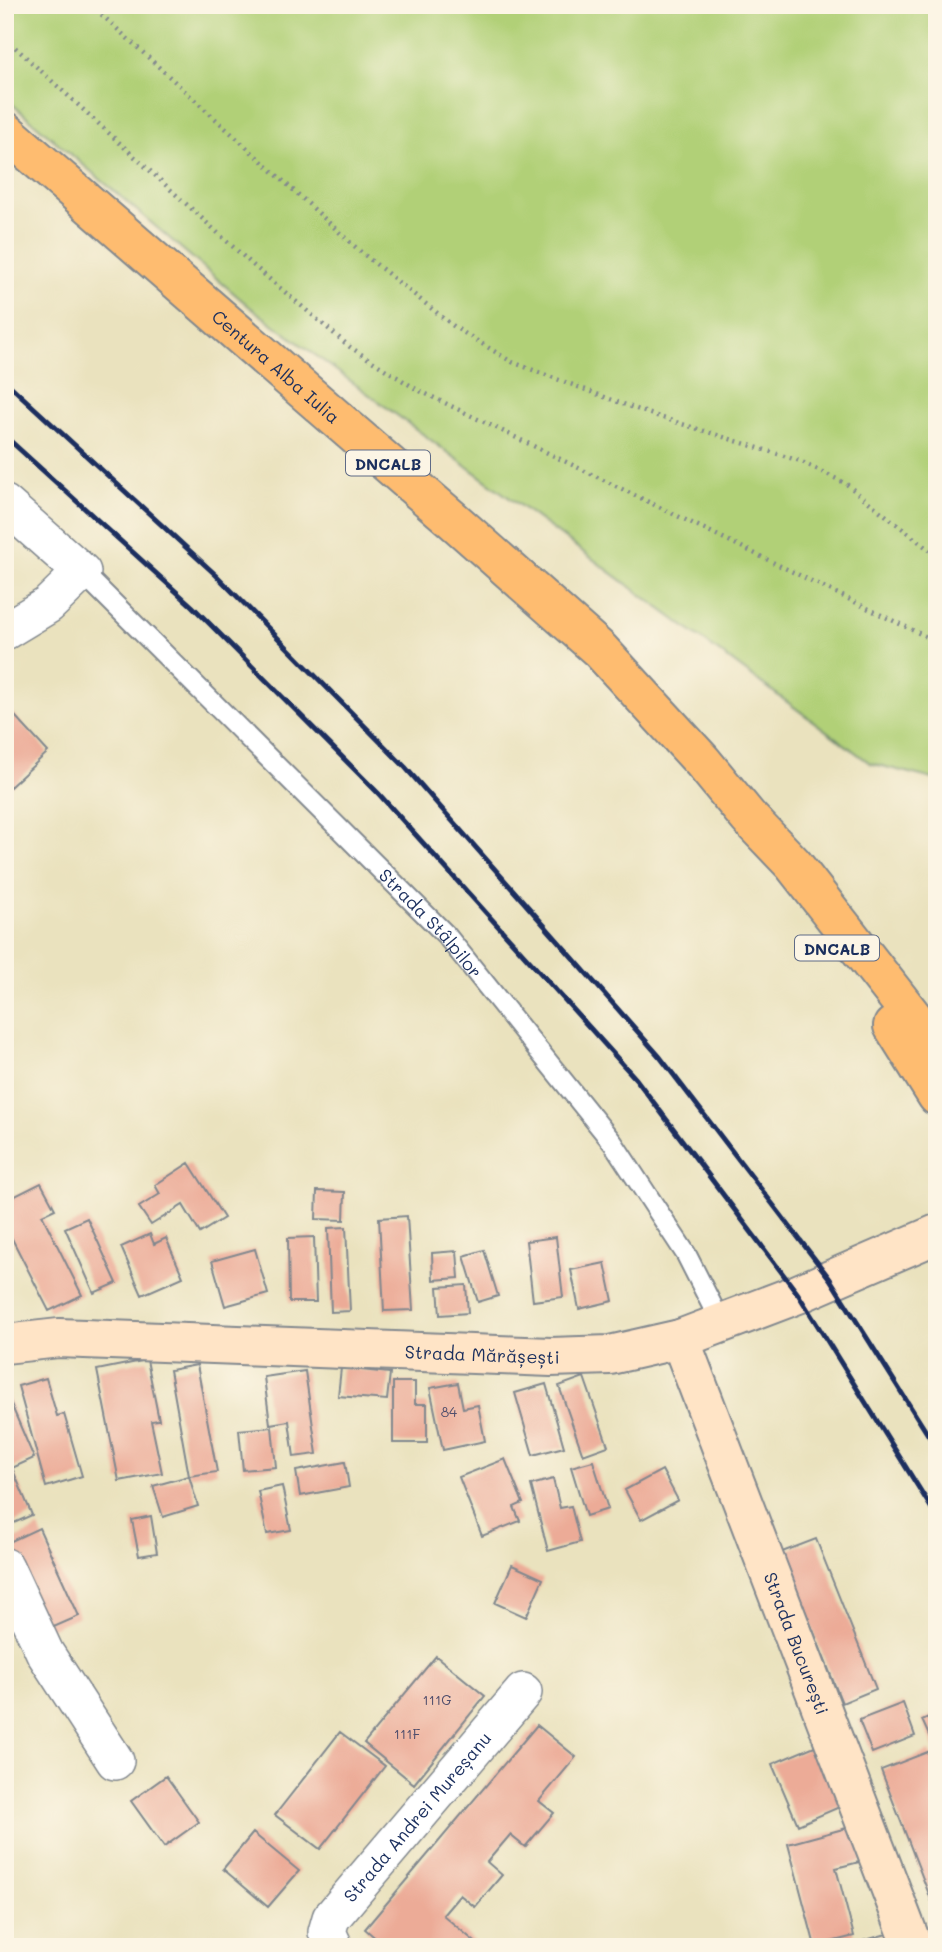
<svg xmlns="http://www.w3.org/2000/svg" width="942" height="1952" font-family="Mali,sans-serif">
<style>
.green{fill:#b1d077;stroke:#66806a;stroke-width:2}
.building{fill:#ecab97}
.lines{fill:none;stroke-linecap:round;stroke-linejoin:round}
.lane-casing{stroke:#82888e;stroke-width:23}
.street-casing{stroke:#82888e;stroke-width:40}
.secondary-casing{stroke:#82888e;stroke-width:42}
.primary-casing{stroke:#82888e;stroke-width:42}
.path{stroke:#82888e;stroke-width:4.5;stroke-dasharray:2 5;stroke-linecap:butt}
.lane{stroke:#fff;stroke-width:19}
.street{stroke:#fff;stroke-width:37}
.secondary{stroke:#ffe4c6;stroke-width:38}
.primary{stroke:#febc70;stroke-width:38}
.rail{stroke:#1b2f5e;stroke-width:5}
.labels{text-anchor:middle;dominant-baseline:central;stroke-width:5;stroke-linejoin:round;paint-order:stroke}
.number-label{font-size:14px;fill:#4f4e6c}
.shield{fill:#fcf5e5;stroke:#5e6a86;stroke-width:2}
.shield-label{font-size:16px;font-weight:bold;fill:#1b2f5e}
.street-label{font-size:18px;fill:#1b2f5e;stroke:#fcf5e5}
</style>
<rect width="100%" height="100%" fill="#fcf5e5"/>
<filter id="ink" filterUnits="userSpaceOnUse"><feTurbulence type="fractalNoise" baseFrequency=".0143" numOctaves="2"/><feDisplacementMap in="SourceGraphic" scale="14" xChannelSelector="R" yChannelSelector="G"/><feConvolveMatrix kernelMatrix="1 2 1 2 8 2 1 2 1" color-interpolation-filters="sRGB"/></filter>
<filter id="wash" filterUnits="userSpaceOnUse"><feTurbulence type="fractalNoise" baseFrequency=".00686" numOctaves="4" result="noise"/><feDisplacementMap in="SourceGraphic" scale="28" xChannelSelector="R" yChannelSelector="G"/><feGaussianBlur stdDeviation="1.57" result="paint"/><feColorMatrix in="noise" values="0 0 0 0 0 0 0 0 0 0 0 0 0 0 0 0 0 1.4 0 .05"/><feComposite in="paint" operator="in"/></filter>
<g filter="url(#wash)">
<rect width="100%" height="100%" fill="#eae2be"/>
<path class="green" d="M5 5H937V780L870 763 250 307 5 98Z"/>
<g id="blocks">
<path class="building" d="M5 705 48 752 10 787 5 781Z
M189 1163 224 1218 200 1233 183 1205 151 1225 139 1207 160 1194 155 1185Z
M41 1183 55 1209 42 1215 82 1295 49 1311 5 1225V1201Z
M317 1191 345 1192 344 1220 316 1219Z
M407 1216 413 1310 384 1311 379 1218Z
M87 1218 117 1283 94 1293 65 1228Z
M346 1227 350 1311 331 1312 328 1228Z
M150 1234 154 1244 166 1238 183 1277 142 1295 121 1247Z
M314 1237 316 1302H289L288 1238Z
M556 1237 563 1297 533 1301 526 1241Z
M255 1249 268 1294 225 1306 212 1261Z
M484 1250 498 1296 478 1302 464 1256Z
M457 1251 459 1278 433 1280 432 1253Z
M605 1263 613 1301 579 1309 571 1270Z
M466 1285 468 1313 440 1315 438 1287Z
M147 1360 159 1420 151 1421 162 1473 119 1481 97 1370Z
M197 1365 217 1472 189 1476 198 1506 163 1517 153 1486 189 1476 170 1370Z
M341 1368 390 1373 387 1400 338 1396Z
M305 1371 317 1454 294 1457 289 1421 270 1424 264 1377Z
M584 1377 608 1446 583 1455 559 1386Z
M46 1378 57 1416 64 1414 82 1476 46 1487 18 1386Z
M393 1382H415V1404H427V1443H393Z
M458 1383 463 1408 478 1405 485 1441 443 1450 430 1388Z
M546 1384 564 1447 533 1455 515 1393Z
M5 1390 34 1458 12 1468 32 1515 5 1527Z
M272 1427 276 1467 243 1470 239 1430Z
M505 1459 523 1503 514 1507 520 1521 482 1536 459 1477Z
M593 1461 608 1509 586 1516 571 1467Z
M345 1462 349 1487 300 1496 296 1471Z
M662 1470 678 1500 641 1520 625 1490Z
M553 1479 560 1508 571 1506 580 1542 548 1551 531 1485Z
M282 1486 291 1530 267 1534 258 1491Z
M151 1516 157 1553 139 1556 132 1520Z
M39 1528 79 1616 47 1630 7 1543Z
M816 1539 876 1689 842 1703 782 1552Z
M512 1565 543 1579 526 1617 495 1603Z
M436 1656 485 1696 414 1784 364 1743Z
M903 1703 915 1736 872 1753 859 1720Z
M937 1713V1753L922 1720Z
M537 1725 576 1757 539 1801 554 1813 525 1847 510 1835 487 1862 502 1875 475 1907 460 1895 443 1915 481 1947H386L365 1929Z
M340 1732 385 1766 320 1849 275 1815Z
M824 1742 851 1802 798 1825 772 1764Z
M930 1751 937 1769V1915L881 1770Z
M166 1776 199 1822 164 1847 131 1801Z
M854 1826 863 1861 836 1868 854 1936 815 1946 788 1844Z
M253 1833 299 1871 268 1907 223 1869Z
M897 1931 902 1947H845V1946Z"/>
</g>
</g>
<g filter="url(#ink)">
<use href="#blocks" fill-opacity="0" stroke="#82888e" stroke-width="2"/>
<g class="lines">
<g class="lane-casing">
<g id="lane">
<path id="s1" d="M82 572 446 935 613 1143 686 1254 721 1323"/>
</g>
</g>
<g class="street-casing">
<g id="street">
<path d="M5 504 82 572 48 605 5 631"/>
<path d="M5 1567 45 1653 115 1761"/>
<path id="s2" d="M334 1947 327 1932 331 1918 523 1692"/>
</g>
</g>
<g class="secondary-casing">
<g id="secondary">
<path id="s3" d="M680 1339 913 1947"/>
<path id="s4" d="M5 1344 59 1338 551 1357 610 1355 680 1339 798 1294 937 1234"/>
</g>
</g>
<g class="primary-casing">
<g id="primary">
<path id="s5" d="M5 131 453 520 600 650 702 761 748 817 793 864 937 1048"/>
<path d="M893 1026 937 1096"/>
</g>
</g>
<path class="path" d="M91 5 362 253 456 328 512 362 647 413 800 461 845 483 937 556
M5 38 254 266 350 347 416 389 937 642"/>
<use href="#lane" class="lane"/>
<use href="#street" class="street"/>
<use href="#secondary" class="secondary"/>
<use href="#primary" class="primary"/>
<path class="rail" d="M5 381 216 575 405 767 660 1057 830 1279 937 1449
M5 436 192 606 378 793 636 1079 798 1294 937 1517"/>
</g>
</g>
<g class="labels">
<g class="number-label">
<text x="449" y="1411">84</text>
<text x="437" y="1699">111G</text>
<text x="407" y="1733">111F</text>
</g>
<g class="shield">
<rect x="346" y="450.5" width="84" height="25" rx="5"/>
<rect x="795" y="935.5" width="84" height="25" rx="5"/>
</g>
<g class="shield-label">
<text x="388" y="463">DNCALB</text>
<text x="837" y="948">DNCALB</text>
</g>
<g class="street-label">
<text stroke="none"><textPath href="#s5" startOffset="359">Centura Alba Iulia</textPath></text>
<text stroke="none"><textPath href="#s1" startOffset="495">Strada Stâlpilor</textPath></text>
<text stroke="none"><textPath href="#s4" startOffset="478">Strada Mărășești</textPath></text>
<text stroke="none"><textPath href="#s3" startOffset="326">Strada București</textPath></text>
<text stroke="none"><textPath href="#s2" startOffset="164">Strada Andrei Mureșanu</textPath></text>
</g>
</g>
<rect width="942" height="1952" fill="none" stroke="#fcf5e5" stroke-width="28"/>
</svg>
